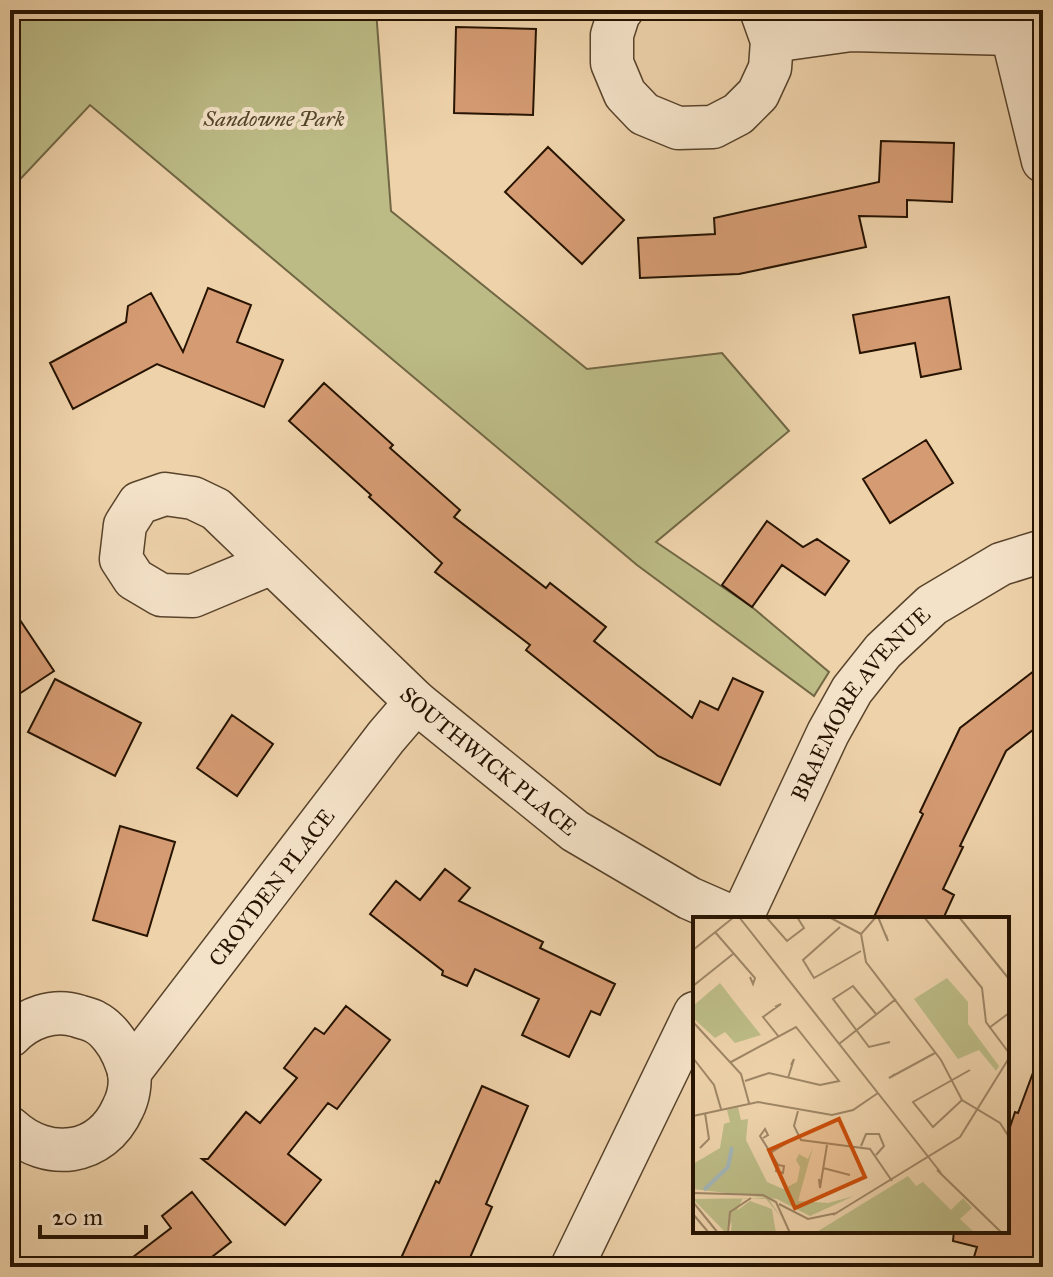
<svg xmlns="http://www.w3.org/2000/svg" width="1053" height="1277" font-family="'IM FELL Great Primer',serif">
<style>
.green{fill:#bcbb86;stroke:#716744;stroke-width:2}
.building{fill:#d59b73;stroke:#261301;stroke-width:2}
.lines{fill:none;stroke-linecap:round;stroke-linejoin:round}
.street-casing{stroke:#58432b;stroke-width:45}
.street{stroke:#f4e2c8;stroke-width:42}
.labels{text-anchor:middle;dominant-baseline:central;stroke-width:8;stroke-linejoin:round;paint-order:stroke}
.park-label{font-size:22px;font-style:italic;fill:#534529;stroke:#f4e2c8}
.street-label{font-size:22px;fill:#261301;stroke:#f4e2c8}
.inset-river{fill:none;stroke:#a1b4b6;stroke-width:4}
.inset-road{fill:none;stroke:#9e8666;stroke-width:2}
.view{fill:#cb4e0a;fill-opacity:0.15;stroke:#cb4e0a;stroke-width:4}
.inset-edge{fill:none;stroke:#261301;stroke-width:4}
</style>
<rect width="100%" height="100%" fill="#eed2aa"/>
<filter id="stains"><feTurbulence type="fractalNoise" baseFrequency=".0025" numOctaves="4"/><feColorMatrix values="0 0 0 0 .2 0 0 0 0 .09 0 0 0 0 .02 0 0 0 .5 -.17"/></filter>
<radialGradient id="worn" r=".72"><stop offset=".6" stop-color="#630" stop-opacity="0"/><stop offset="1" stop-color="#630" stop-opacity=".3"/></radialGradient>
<path class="green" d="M10 10H376L391 211 587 369 722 353 789 431 656 542 752 607 829 672 814 696 637 565 90 105 10 190Z"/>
<path class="building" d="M456 27 536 29 533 115 454 113Z
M881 141 954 143 952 202 907 200V217L859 216 866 247 739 274 640 278 638 238 715 234 714 218 879 182Z
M548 147 624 220 582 264 505 192Z
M208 288 251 305 237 342 283 360 264 407 157 364 73 409 50 363 126 322 128 306 151 293 183 352Z
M949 297 961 369 921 377 915 343 860 353 853 315Z
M324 383 393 445 390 448 460 510 454 517 546 588 550 583 606 627 594 641 692 718 700 701 718 710 733 678 763 692 720 785 658 756 526 650 530 645 435 572 442 563 369 497 371 495 289 421Z
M926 440 953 483 890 523 863 479Z
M767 521 803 547 817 539 849 561 825 595 782 565 752 607 722 585Z
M10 605 54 671 10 700Z
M1043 664V722L1006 751 960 846 963 847 943 889 954 895 943 919H873L923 814 920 812 960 728Z
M55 679 141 723 115 776 28 732Z
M232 715 273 744 237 796 197 768Z
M120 826 175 842 147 936 93 920Z
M445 869 470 888 459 901 543 942 540 948 615 984 600 1015 591 1011 569 1057 522 1035 539 999 475 969 467 986 442 975 443 971 370 914 396 881 420 900Z
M346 1006 390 1040 337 1109 328 1103 288 1154 321 1180 285 1225 202 1159H208L246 1112 260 1123 297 1078 284 1068 315 1028 324 1034Z
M1040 1054 1043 1055V1264L1027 1260 1026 1267H971L977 1247 953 1241 954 1231H1007V1136L1015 1112 1018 1113Z
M482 1086 528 1106 486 1204 492 1207 466 1267H397L436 1181 439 1183Z
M192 1192 231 1242 199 1267H120L171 1228 162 1216Z"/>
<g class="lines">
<g class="street-casing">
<g id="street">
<path d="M622 10 619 13 612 35V63L625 94 644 114 678 128 713 127 738 114 758 94 770 68 772 41 761 10"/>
<path d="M1012 34 1043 161"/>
<path d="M772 41 851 30 1012 34 1043 31"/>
<path id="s1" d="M272 563 193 596 161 595 134 579 121 559 125 525 139 503 165 494 193 498 216 509 416 702 575 831 689 898 737 919"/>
<path id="s2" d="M741 919 828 733 852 690 883 651 932 605 1001 564 1043 551"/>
<path d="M10 1036C27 1018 54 1008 78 1016 83 1018 90 1019 95 1022 107 1028 118 1043 123 1055 125 1060 128 1067 129 1072 131 1084 128 1098 123 1108 101 1157 47 1162 10 1128"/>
<path id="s3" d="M129 1073 386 737 416 702"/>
<path d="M572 1267 695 1013"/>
</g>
</g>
<use href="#street" class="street"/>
</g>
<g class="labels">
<g class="park-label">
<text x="274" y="118">Sandowne Park</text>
</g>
<g class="street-label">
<text stroke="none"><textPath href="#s2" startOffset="248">BRAEMORE AVENUE</textPath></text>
<text stroke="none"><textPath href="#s1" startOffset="686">SOUTHWICK PLACE</textPath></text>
<text stroke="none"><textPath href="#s3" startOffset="234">CROYDEN PLACE</textPath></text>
</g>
</g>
<g transform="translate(693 917)">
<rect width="316" height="316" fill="#eed2aa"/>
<path d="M254 61 275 85V107L306 149 303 154 286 133 265 142 221 82ZM27 66 44 88 68 118 42 126 32 115 22 121 0 101 1 88ZM45 190 48 203 55 202 53 223 74 265 90 272 104 265 107 250 103 243 106 237 115 242 120 230 105 284 135 286 161 279 117 299 84 282 0 272V247L27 231 31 207 37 205 34 193ZM215 259 223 269 230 265 258 293 270 281 279 291 267 302 282 316H122ZM50 281 33 316 0 282 75 281 87 299 73 282ZM57 284 79 292 83 316H38L39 297Z" fill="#bcbb86"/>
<path class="inset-river" d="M11 273 35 250 39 230"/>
<path class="inset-road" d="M46 0 248 256M73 0 94 24 111 11 104 0M136 0 168 17M183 0 168 17 173 45 248 143 269 183 307 206 316 220M185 0 195 24 193 18M231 0 289 71 293 105 316 136M266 0 316 62M147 10 110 43 121 61 168 34M22 15 62 61 60 67 57 60M0 33 41 0M0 69 40 37M82 90 88 87 70 100 86 120M183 97 160 69 140 82 176 130 197 125M0 105 48 157 56 186M296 111 316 96M146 127 203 82M0 141 21 168 28 192M38 145 103 110 146 164 127 168 76 156 52 164M202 157 196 161 242 136M95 161 101 142 98 148M269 183 240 210 220 185 277 153M105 194 101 209 108 223 177 232 199 264M0 199 65 185 139 198 160 193 185 176M70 221 75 218 72 212 67 219 85 248 83 254 90 256 91 249 85 248M168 229 173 217H186L191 229 183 238M7 231 16 222 12 196M79 235 105 219M130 251 157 258M244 253 309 316M126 262 127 271 134 228M0 276 70 278 83 285 97 316M0 285 25 316M86 287 115 302 144 296M0 297 16 316M140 298 267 220 316 141M35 316 37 295 58 281"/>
<path class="view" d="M146 202 172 260 102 291 76 233Z"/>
<rect width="316" height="316" class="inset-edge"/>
</g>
<rect width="1053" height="1277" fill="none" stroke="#eed2aa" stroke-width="40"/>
<rect x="12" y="12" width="1029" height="1253" fill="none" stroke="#261301" stroke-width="4"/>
<rect x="20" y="20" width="1013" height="1237" fill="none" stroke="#261301" stroke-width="2"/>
<path d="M40 1225v12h106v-12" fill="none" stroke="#261301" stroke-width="4"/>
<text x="52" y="1225" font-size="24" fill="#261301" stroke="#f4e2c8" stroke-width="6" paint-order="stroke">20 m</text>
<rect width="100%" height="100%" filter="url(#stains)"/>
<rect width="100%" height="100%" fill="url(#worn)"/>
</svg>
